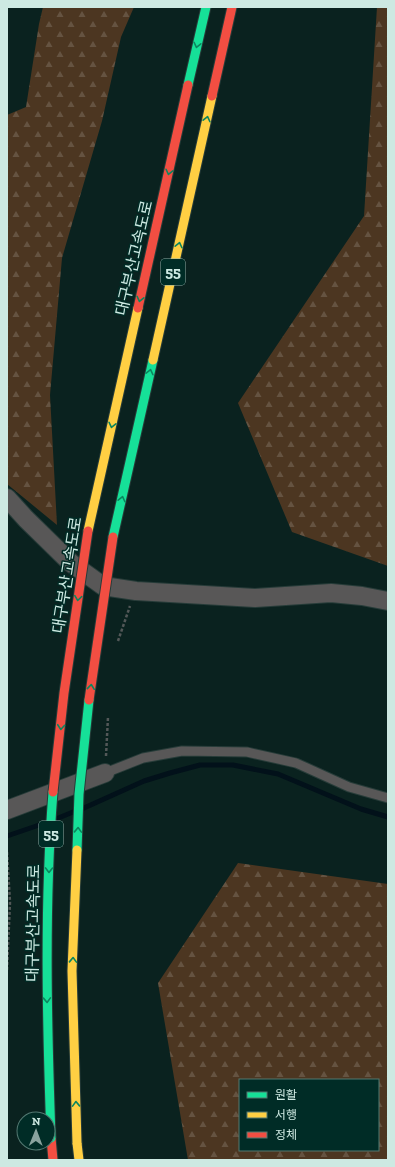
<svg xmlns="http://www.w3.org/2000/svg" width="395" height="1167" font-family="'Zilla Slab','Noto Sans KR',serif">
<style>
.forest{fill:url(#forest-firs);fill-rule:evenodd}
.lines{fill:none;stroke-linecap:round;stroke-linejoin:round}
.stream{stroke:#02111a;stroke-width:5}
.lane-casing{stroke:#273c39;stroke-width:11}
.street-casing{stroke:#273c39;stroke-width:20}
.fast-casing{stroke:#273c39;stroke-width:11}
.slow-casing{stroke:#273c39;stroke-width:11}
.jam-casing{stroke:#273c39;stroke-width:11}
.path{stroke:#535858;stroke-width:2.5;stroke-dasharray:3 2;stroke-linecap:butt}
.lane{stroke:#585757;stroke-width:9}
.street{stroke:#585757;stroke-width:18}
.fast{stroke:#16e098;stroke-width:9}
.slow{stroke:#ffcf43;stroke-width:9}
.jam{stroke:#f24e42;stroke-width:9}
.fast-bridge-casing{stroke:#273c39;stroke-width:11;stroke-linecap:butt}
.slow-bridge-casing{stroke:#273c39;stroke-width:11;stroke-linecap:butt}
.jam-bridge-casing{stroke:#273c39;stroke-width:11;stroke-linecap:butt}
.fast-bridge{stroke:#16e098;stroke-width:9}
.slow-bridge{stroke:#ffcf43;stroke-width:9}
.jam-bridge{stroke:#f24e42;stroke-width:9}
.oneway{stroke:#0b865f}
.labels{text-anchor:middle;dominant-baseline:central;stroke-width:3;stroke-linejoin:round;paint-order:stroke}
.shield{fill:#002c26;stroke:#90b0aa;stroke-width:1}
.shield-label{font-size:15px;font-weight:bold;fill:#cde9e2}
.street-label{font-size:16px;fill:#cde9e2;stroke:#002c26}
</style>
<defs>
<pattern id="forest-firs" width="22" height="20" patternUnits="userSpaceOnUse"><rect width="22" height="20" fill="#4c3621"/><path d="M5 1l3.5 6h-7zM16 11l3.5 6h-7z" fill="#655341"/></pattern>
</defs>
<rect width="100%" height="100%" fill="#0a221f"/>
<path class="forest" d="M43 7H134L121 37 102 121 62 258 50 395 57 525 7 484V115L26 107 39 24Z
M377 7H388V566L292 532 238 403 364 216Z
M238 863 388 884V1160H188L158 983ZM240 1080H378V1150H240Z"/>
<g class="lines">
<path class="stream" d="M84 808 144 781 170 773 200 765H233L278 774 361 809 388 817
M56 819 73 812
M7 836 45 823"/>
<g class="lane-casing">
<path id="lane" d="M105 773 143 758 182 751 247 752 296 763 349 787 388 798"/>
</g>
<g class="street-casing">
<path id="street" d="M7 498 26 519 71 563 103 586 136 591 255 598 331 593 362 596 388 601
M7 810 105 773"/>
</g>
<g class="fast-casing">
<path id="fast" d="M188 85 206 7
M113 537 153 360"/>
</g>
<g class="slow-casing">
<path id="slow" d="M153 360 212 96
M88 531 138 308
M77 1143 79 1160"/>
</g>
<g class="jam-casing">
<path id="jam" d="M212 96 232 7
M138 308 188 85
M51 1138 53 1160"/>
</g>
<path class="path" d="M118 641 130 606
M106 756 108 717
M7 852 10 902 7 970"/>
<use href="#lane" class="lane"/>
<use href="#street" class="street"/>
<use href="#fast" class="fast"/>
<use href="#slow" class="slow"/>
<use href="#jam" class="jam"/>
<g class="fast-bridge-casing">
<path id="fast-bridge" d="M77 850 79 794 89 700
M51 1138C47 1023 44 907 53 792"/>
</g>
<g class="slow-bridge-casing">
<path id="slow-bridge" d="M77 850 72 971 77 1143"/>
</g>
<g class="jam-bridge-casing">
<path id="jam-bridge" d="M89 700 113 537
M53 792 64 693 88 531"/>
</g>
<use href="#fast-bridge" class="fast-bridge"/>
<use href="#slow-bridge" class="slow-bridge"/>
<use href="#jam-bridge" class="jam-bridge"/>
</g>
<defs><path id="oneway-chevron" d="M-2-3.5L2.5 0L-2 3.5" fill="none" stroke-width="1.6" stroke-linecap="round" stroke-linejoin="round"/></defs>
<g class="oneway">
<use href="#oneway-chevron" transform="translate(197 45) rotate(103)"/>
<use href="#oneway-chevron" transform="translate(207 119) rotate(-77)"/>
<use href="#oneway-chevron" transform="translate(169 172) rotate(103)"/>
<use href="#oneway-chevron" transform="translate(179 245) rotate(-77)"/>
<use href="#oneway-chevron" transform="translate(140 299) rotate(103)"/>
<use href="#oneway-chevron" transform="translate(150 372) rotate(-77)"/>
<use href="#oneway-chevron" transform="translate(112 425) rotate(103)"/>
<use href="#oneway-chevron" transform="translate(122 499) rotate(-77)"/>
<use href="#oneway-chevron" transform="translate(78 598) rotate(98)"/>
<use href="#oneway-chevron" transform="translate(91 687) rotate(-84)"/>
<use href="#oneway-chevron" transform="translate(61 727) rotate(95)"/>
<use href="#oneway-chevron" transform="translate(78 830) rotate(-88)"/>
<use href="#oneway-chevron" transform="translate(49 870) rotate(91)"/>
<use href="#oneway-chevron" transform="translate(73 960) rotate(-88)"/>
<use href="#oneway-chevron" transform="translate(47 1000) rotate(88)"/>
<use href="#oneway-chevron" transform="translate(76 1104) rotate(-92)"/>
</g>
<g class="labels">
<g class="shield">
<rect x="161" y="259" width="24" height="26" rx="3"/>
<rect x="39" y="821" width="24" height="26" rx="3"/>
</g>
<g class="shield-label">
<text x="173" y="272">55</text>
<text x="51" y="834">55</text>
</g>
<g class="street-label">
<text transform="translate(134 258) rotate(-77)">대구부산고속도로</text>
<text transform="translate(67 575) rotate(-81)">대구부산고속도로</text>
<text transform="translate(33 923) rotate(-89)">대구부산고속도로</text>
</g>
</g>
<rect width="395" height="1167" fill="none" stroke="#cde9e2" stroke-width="16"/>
<rect x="239" y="1079" width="140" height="72" fill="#002c26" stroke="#527871"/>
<rect x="247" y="1092" width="20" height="6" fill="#16e098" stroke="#527871"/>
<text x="275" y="1099" font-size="12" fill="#cde9e2">원활</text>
<rect x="247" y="1112" width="20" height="6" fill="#ffcf43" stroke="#527871"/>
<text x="275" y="1119" font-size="12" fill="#cde9e2">서행</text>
<rect x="247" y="1132" width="20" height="6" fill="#f24e42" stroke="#527871"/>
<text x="275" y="1139" font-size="12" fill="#cde9e2">정체</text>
<g transform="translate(36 1131) rotate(1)"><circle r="19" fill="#002c26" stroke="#527871"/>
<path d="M0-3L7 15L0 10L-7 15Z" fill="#89a39e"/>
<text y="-6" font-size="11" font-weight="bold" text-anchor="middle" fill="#cde9e2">N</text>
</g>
</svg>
